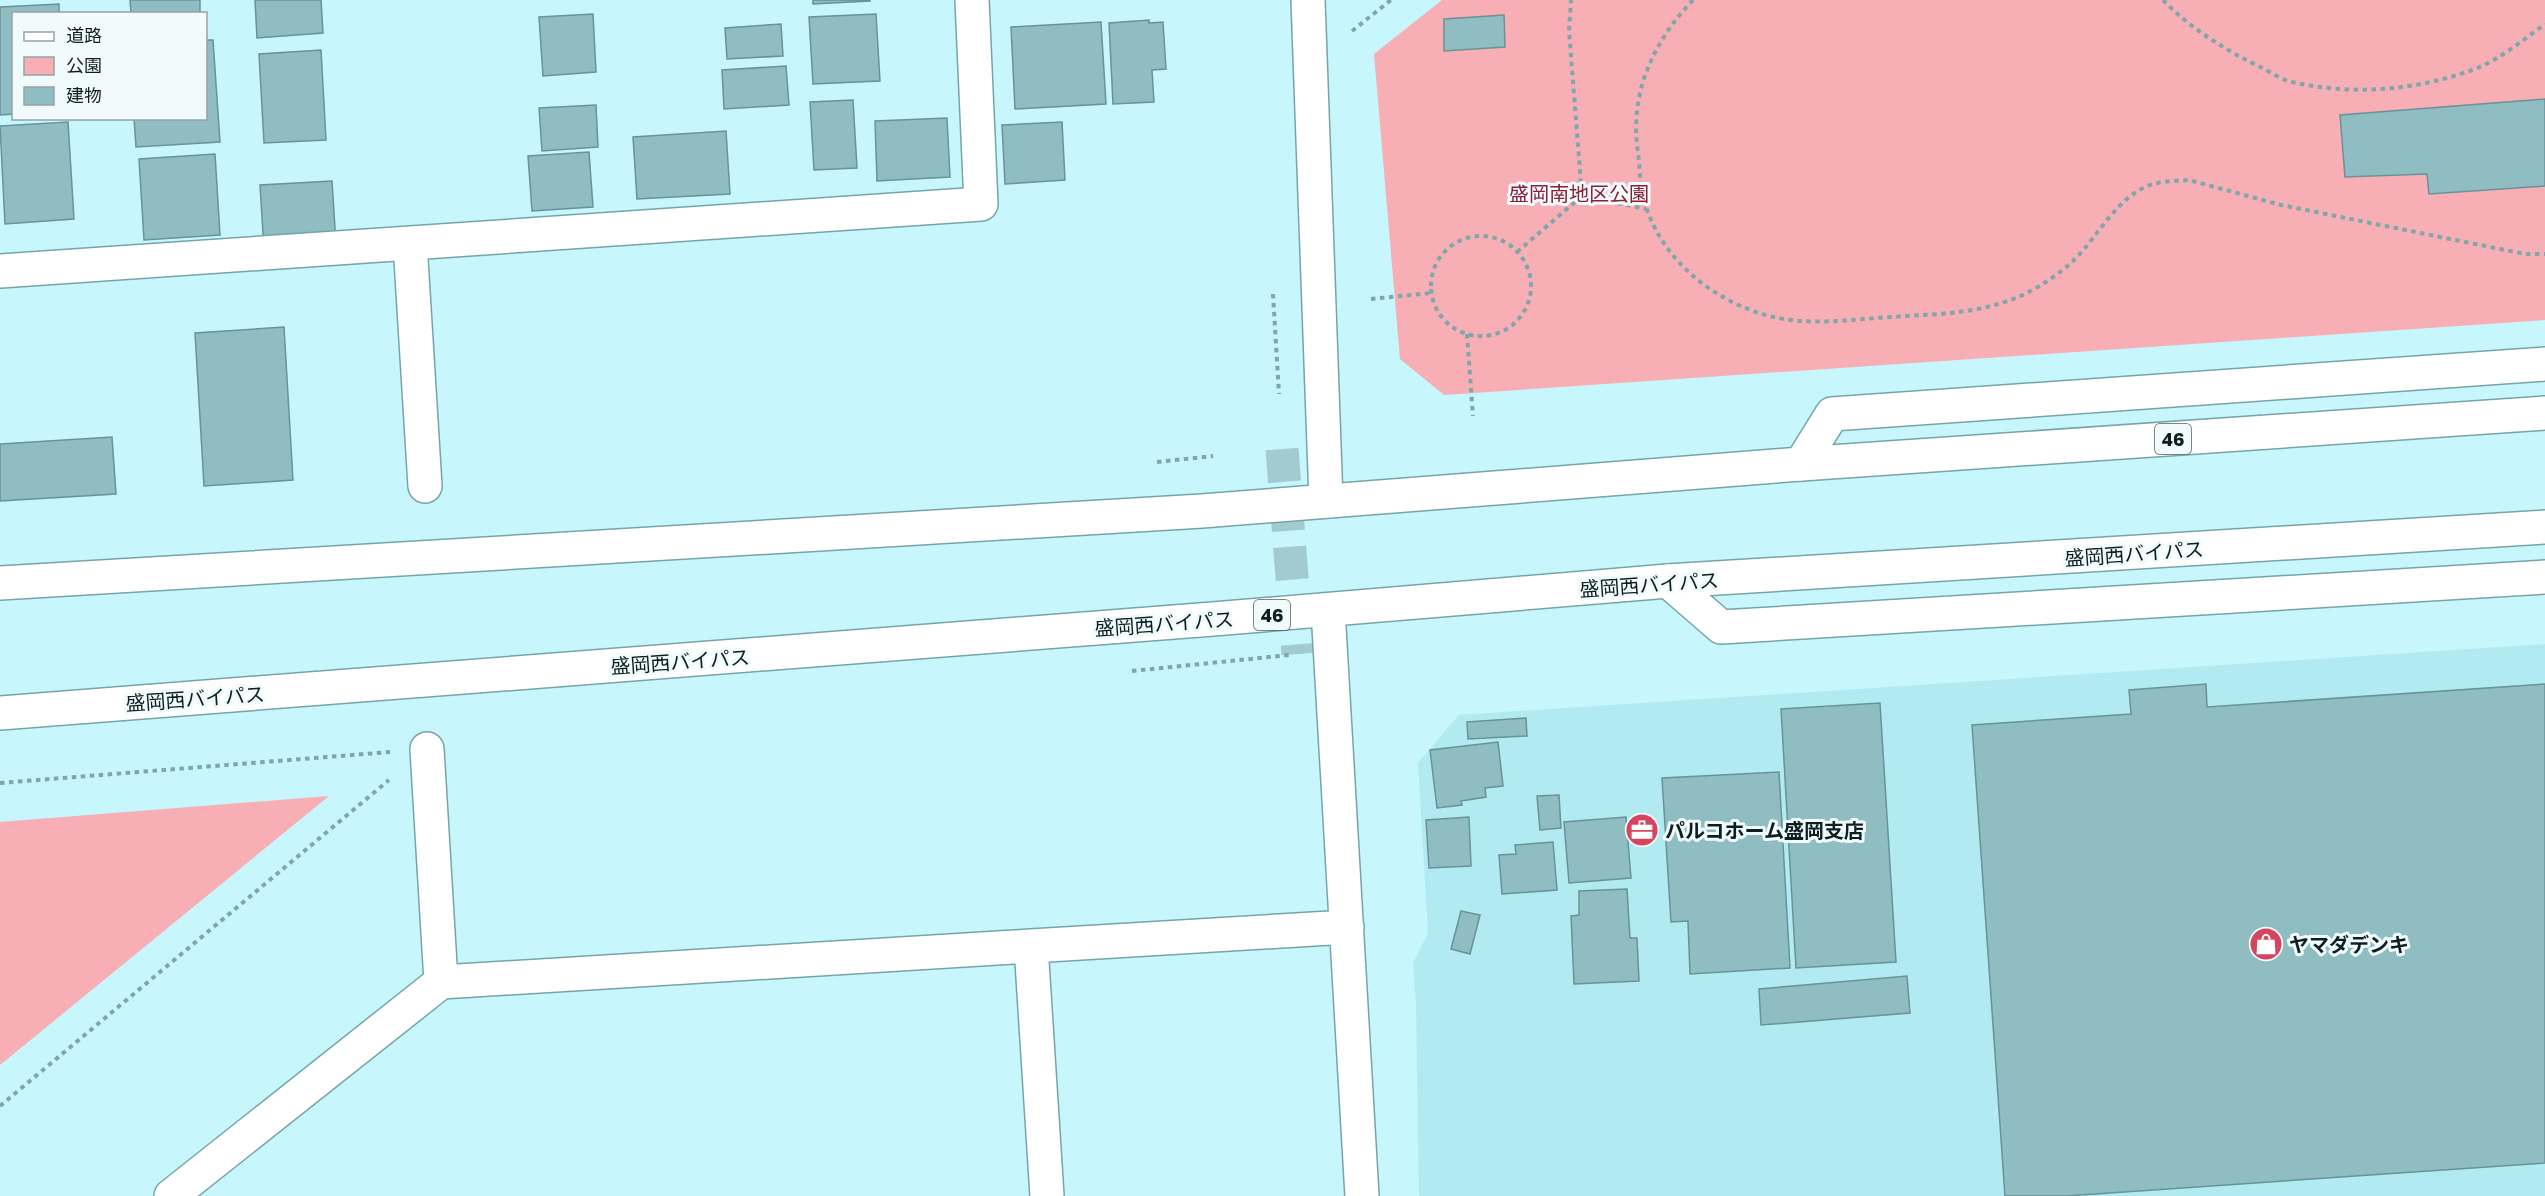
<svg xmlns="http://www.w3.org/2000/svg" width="2545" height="1196" font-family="'Golos Text','Noto Sans JP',sans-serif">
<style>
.built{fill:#b1eaf1}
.green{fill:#f7aeb4}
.building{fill:#8fbdc2;stroke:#679399;stroke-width:1.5}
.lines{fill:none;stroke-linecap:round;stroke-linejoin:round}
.minor-tunnel{stroke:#a2cbd0;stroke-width:33;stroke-dasharray:33 16;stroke-linecap:butt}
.minor-casing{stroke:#77a4a9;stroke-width:36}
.highway-casing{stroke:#77a4a9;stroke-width:36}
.path{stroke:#81a6aa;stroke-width:4;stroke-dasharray:4.5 4.5;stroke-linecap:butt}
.minor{stroke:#fff;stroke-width:33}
.highway{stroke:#fff;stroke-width:33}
.labels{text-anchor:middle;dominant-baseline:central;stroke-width:6;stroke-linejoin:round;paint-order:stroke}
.shield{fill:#f2fbfc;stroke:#526163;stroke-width:1.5}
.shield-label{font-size:18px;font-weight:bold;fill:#0d1f21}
.park-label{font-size:20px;fill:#8b1f36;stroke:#f2fbfc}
.street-label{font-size:20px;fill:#0d1f21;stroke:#f2fbfc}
.poi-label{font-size:20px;font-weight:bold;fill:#0d1f21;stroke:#f2fbfc;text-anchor:start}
</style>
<rect width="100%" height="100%" fill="#c7f6fc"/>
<path class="built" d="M2545 644V1196H1419L1416 1004 1413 963 1428 933 1418 763 1459 715Z"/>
<path class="green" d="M1442 0H2545V320L1444 395 1400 359 1374 54Z
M329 796 0 1065V822Z"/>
<path class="building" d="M130 0H200V14H131Z
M255 0H321L323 33 257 38Z
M813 0H870V1L813 4Z
M59 4V14H14V114L0 115V7Z
M593 14 596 72 543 76 539 17Z
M876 14 880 81 813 84 809 17Z
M1504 15 1505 47 1444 51V19Z
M1149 20V23L1163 22 1166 69 1152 70 1154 102 1113 104 1109 23Z
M1101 22 1106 104 1015 109 1011 27Z
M781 24 783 56 727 59 725 28Z
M206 40H213L220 142 136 147 134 118H206Z
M321 50 326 140 264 143 259 54Z
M786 66 789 105 724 109 722 70Z
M2545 99V186L2429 194 2427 174 2345 177 2340 115Z
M853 100 857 168 814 170 810 102Z
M596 105 598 147 542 151 539 108Z
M947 118 950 177 877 181 875 121Z
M68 122 74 219 5 224 0 126Z
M1062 122 1065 180 1005 184 1002 125Z
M726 131 730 194 637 199 633 137Z
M589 152 593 207 532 211 528 156Z
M215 154 220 235 144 240 139 159Z
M332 181 336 244 264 249 260 185Z
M284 327 293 480 204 486 195 333Z
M112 437 116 494 0 501V444Z
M2206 684 2207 707 2545 684V1163L2066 1196H2005L1972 725 2131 714 2129 690Z
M1880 703 1896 962 1796 968 1781 709Z
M1526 718 1527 736 1468 739 1467 722Z
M1498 742 1503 786 1485 788 1486 797 1461 801 1462 805 1437 808 1430 750Z
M1779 772 1790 968 1690 974 1688 921 1671 922 1662 778Z
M1559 795 1561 828 1540 830 1537 796Z
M1469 817 1471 866 1429 868 1426 820Z
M1626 817 1631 878 1569 883 1564 822Z
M1553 842 1557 890 1502 894 1499 855 1516 854 1515 845Z
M1627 889 1630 938H1637L1639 981 1574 984 1571 916 1579 915V891Z
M1461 911 1480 915 1470 954 1451 949Z
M1907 976 1910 1013 1761 1025 1759 989Z"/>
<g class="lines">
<path class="minor-tunnel" d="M1282 449 1298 654"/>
<g class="minor-casing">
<path id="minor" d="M1308 0 1326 501
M410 243 425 486
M0 271 981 204 972 0
M1801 464 1832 414 2545 364
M1668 581 1721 627 2545 577
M1328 610 1362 1196
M427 749 441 982
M1031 946 1347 927
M171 1196 441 982 1031 946 1047 1196"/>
</g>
<g class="highway-casing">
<path id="highway" d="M0 583 1202 511 1801 464 2545 413
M0 713 1213 619 1668 581 2545 527"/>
</g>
<path class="path" d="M1693 0C1653 42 1629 94 1638 152 1640 170 1640 192 1647 210 1668 269 1728 312 1791 320 1824 324 1857 319 1890 317 1938 314 1984 314 2027 293 2044 284 2062 272 2075 259 2099 235 2118 195 2153 184 2164 181 2177 181 2189 180L2281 205 2525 254H2545
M2163 0C2191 29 2224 49 2260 67 2269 71 2279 78 2288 81 2348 96 2415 91 2472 70 2498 61 2523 40 2545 24
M1352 31 1391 0
M1582 196 1646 209
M1431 286a50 50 0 1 1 100 0a50 50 0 1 1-100 0Z
M1517 252 1582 196 1569 31 1571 0
M1273 294 1279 394
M1371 299 1431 293
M1467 334 1473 416
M1157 462 1213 456
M1132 671 1289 655
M0 783 390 752
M0 1106 389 780"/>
<use href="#minor" class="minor"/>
<use href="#highway" class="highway"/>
</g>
<defs>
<g id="office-disc" transform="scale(1.725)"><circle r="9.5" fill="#d5455f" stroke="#f2fbfc"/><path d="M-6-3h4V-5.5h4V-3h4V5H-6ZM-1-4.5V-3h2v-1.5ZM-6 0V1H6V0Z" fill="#fff"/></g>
<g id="shop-disc" transform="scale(1.725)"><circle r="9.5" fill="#d5455f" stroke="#f2fbfc"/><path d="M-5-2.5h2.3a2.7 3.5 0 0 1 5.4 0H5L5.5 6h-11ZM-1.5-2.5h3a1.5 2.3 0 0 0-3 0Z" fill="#fff"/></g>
</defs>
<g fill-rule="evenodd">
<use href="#office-disc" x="1642" y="830"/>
<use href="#shop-disc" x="2266" y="944"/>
</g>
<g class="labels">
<g class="shield">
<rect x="2155" y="424" width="36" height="30" rx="4.5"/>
<rect x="1254" y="600" width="36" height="30" rx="4.5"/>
</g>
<g class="shield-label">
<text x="2173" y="439">46</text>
<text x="1272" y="615">46</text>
</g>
<g class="park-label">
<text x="1579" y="193">盛岡南地区公園</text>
</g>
<g class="street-label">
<text transform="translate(2134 553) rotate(-4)">盛岡西バイパス</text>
<text transform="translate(1649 584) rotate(-4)">盛岡西バイパス</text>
<text transform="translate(1164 623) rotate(-4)">盛岡西バイパス</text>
<text transform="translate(680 661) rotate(-4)">盛岡西バイパス</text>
<text transform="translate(195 698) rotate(-4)">盛岡西バイパス</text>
</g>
<g class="poi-label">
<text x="1665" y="830">パルコホーム盛岡支店</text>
<text x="2289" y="944">ヤマダデンキ</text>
</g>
</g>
<rect x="12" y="12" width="195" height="108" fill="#f2fbfc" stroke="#96a3a4" stroke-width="1.5"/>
<rect x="24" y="32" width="30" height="9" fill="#ffffff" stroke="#96a3a4" stroke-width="1.5"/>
<text x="66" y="42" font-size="18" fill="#0d1f21">道路</text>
<rect x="24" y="57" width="30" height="18" fill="#f7aeb4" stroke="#96a3a4" stroke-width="1.5"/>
<text x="66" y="72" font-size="18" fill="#0d1f21">公園</text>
<rect x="24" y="87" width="30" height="18" fill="#8fbdc2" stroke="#96a3a4" stroke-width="1.5"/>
<text x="66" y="102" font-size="18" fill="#0d1f21">建物</text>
</svg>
